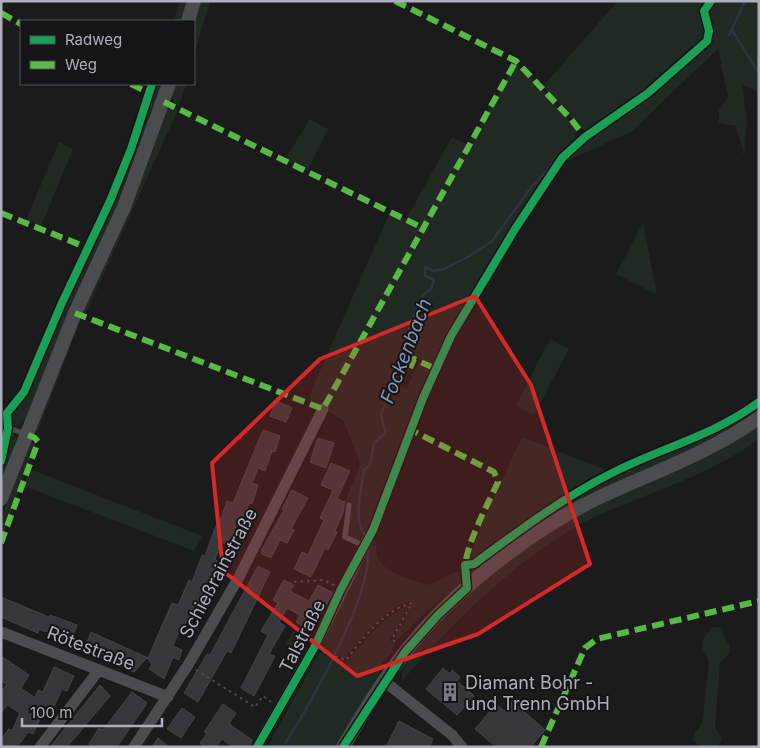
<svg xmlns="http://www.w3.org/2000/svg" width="760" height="748" font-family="Inter,sans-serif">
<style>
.green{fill:#212923;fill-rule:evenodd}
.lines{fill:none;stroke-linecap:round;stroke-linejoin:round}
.stream{stroke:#2e343e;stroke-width:2.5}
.building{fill:#373739;stroke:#444447}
.path{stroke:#4c4c50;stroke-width:2;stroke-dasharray:2.5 4;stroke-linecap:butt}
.service{stroke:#4b4c4e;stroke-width:5.5}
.minor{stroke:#4b4c4e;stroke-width:11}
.tertiary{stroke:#4b4c4e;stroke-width:14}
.quiet{stroke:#58b947;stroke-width:6;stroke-dasharray:12 6;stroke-linecap:butt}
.cycleway-casing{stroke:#151517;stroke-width:11}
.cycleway{stroke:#1a9f57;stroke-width:8}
.marked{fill:#d62828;fill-opacity:0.2;stroke:#d62828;stroke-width:4;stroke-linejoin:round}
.labels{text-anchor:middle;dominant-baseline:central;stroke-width:4;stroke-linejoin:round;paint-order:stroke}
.street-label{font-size:18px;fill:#adafbc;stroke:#151517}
.poi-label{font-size:18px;fill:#adafbc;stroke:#151517;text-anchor:start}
.water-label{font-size:19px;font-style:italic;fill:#8597b5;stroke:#151517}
</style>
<rect width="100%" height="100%" fill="#1b1b1b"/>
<path class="green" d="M180 1H190L183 21H174Z
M200 1H210L194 56V22Z
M618 1H759V92L742 84 747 120 744 156 736 126 719 123V110L728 97 718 49 631 132 562 163 580 144 650 95 698 45 646 91 591 132 584 131 543 86Z
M515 63 524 69 576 129 575 140 562 154 547 178 469 297 449 335 418 404 371 529 368 533 363 531 358 543 345 536 350 503 345 501 359 468V461L344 421 309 400 313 387 390 212 406 219 452 137 468 145ZM409 354 420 359 407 389 396 385Z
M156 84H164L144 144 23 422 18 426 13 425 10 416 30 387 52 331 121 181Z
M175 84H186L179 106 174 103 172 94Z
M172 107 178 110 86 313 83 309 166 110Z
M310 119 328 129 307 171 285 160Z
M59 142 73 149 41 226 26 220Z
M643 223 657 295 616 274Z
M81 319 38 431 35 428 77 320Z
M550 339 569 349 534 415 516 406Z
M759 404V412L735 430 617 484 471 577 468 574 469 569C518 537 562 497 615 473 663 451 716 437 759 404Z
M759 425V439C706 478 642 494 584 522 573 527 562 536 552 542 495 580 446 630 402 681 399 664 419 647 430 635 471 589 527 539 583 512 642 483 706 464 759 425Z
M13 433 17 439 1 486C1 469 1 446 13 433Z
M522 437 609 471 554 503 474 561 467 563 484 519Z
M30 442 36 444 1 540V518Z
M30 469 202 536 194 551 24 486Z
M374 534C376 541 376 551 378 558 385 574 414 581 429 585L458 571 462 574 460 584 428 610 398 640 395 636 413 601C388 604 360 640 345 658L343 659 321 649Z
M407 605 409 606 390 639 393 645 392 652 382 663 377 682 336 747H270L268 745 319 653 346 661 380 624Z
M712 627H719L729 645 730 653 720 662 715 727 722 739 717 747H701L693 741 695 732 702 725 709 661 702 648 703 639Z
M293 631 309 641 301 654 285 645Z"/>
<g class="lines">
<path class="stream" d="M732 30 759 73
M729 35 745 1
M365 537C353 517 361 492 364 470L370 465 374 443 386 433 381 415 398 370 405 360 403 348 414 316 423 295 431 289 434 280 425 276V267L434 271 444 269 468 257 492 241 530 189 557 159
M286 742C311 703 372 595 368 550"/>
</g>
<path class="building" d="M276 401 292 408 286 422 270 416Z
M263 430 280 436 275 452 272 451 265 471 258 468 252 483 258 485 252 504 249 503 242 522 238 521 229 545 221 542 215 560 219 562 213 582 210 581 200 606 195 604 186 629 181 627 173 646 182 650 179 660 173 657 164 679 149 669 152 664 147 658 134 672 84 650 91 632 148 658 172 603 178 605 189 580 192 582 202 555 205 556 216 526 218 527 227 501 233 503Z
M318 438 334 443 326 468 310 462Z
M331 463 350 471 337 499 345 502 343 513 335 531 337 532 328 550 325 548 311 577 294 569 302 552 308 555 324 520 320 518 333 490 321 485Z
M292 490 308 498 291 529 294 530 287 543 280 540 271 558 262 554 261 551 284 510 282 509Z
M258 566 270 572 231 653 227 651 198 702 184 693 207 654 210 655Z
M284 580 294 585 290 591 309 601 318 585 333 593 311 631 296 622 300 615 287 608 279 622 285 626 269 654 275 656 254 696 241 688 268 635 261 631 278 603 273 600Z
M1 597 49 617 50 615 77 625 71 641 39 629 38 633 1 617Z
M1 656 29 675 21 688 35 698 38 690 43 692 54 667 74 676 67 691 62 689 51 713 44 710 33 734 28 732 17 747H1V739L9 729 12 731 20 713 7 705 1 713V692L7 684 1 681Z
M443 668 450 674 452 670 460 677 457 681 474 696 457 715 426 689Z
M100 685 110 696 67 747H50Z
M132 692 147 703 117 747H93L89 744 99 728 103 730Z
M512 701 545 730 531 747H496L475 729 496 704 504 711Z
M223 704 236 713 229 724 252 740 249 747H233L222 739 216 747H205L200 743 207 734 204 732Z
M182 708 195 717 181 738 167 729Z
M399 721 433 739 429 747H386Z
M158 738 169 747H152Z"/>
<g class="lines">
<path class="path" d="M294 582 324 580 335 586
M323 652 346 660C362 639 385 609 412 603L392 639 397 644
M196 670 255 707 263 696 271 702"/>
<path class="service" d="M8 428 26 434
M411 430 451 336 471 299 562 158 585 137 648 93 707 41 709 31 704 11 711 1
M349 505 345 537 363 545"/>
<path class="minor" d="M1 632 168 697
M384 681 452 735 462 747
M40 747 99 670
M134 747 188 665 239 577 323 409
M257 747 314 648 369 536"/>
<path class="tertiary" d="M188 21 194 1
M1 499 75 313 124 207 169 84
M343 747C362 715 382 681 405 652 453 591 530 530 600 497 656 471 707 454 759 418"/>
<path class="quiet" d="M395 1 516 61 570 118 585 137
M1 13 21 24
M131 84 149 93
M164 102 423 228
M1 213 88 248
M75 313 323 409 516 61
M410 368 414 359 436 369
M409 434 411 430 494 472 498 482C488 504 465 546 465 569
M1 543 38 442 35 438 26 434
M541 747 585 648 597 639 759 601"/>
<g class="cycleway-casing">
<path id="cycleway" d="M1 461 8 428 7 413 24 392 61 305 110 201 131 149 152 84
M257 747 314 648 341 589 373 530 423 398 451 336 515 229 562 158 585 137 648 93 707 41 709 31 704 11 711 1
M343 747 405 652 438 615 467 588 465 565 474 564 482 558C524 527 566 496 612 473 661 448 715 435 759 402"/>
</g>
<use href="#cycleway" class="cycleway"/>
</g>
<path class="marked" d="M475 296 531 385 590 564 478 634 357 676 223 571 212 463 320 359Z"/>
<defs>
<g id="building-bare" transform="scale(1.5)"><path d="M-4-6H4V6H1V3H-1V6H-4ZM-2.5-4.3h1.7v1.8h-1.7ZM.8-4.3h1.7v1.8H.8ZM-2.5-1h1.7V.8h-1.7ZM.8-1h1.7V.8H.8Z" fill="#7a7b84" stroke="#151517" stroke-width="2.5" paint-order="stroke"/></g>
</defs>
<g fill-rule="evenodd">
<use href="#building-bare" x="450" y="692"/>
</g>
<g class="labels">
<g class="street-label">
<text transform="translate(218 573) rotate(-62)">Schießrainstraße</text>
<text transform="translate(302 636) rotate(-63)">Talstraße</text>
<text transform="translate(91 648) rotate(21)">Rötestraße</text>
</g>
<g class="poi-label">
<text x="465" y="682">Diamant Bohr -<tspan x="465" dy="21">und Trenn GmbH</tspan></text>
</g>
<g class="water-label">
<text transform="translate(406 351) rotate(-69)">Fockenbach</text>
</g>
</g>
<rect width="760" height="748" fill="none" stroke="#adafbc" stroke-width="5"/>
<rect x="20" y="20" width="175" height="65" fill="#151517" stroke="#525359"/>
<rect x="30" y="36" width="25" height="8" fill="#1a9f57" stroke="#525359"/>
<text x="65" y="45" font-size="15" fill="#adafbc">Radweg</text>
<rect x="30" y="61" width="25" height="8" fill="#58b947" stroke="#525359"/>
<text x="65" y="70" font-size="15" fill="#adafbc">Weg</text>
<path d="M22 718v8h140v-8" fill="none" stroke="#adafbc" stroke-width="2.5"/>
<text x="30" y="718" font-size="15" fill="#adafbc" stroke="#151517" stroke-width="4" paint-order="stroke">100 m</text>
</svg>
